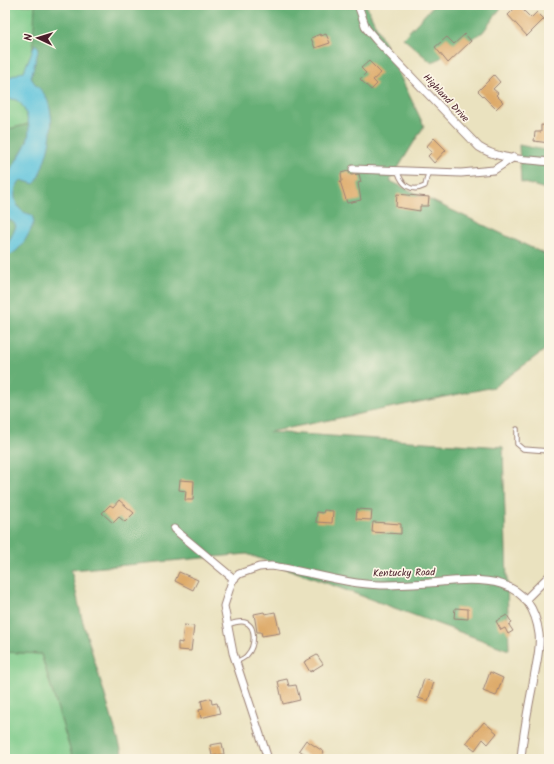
<svg xmlns="http://www.w3.org/2000/svg" width="554" height="764" font-family="Kalam,sans-serif">
<style>
.green{fill:#7dcb8a;stroke:#64755a}
.forest{fill:#66af76;stroke:#586750}
.water{fill:#5fc4dd;stroke:#547284}
.building{fill:#deab6b}
.lines{fill:none;stroke-linecap:round;stroke-linejoin:round}
.lane-casing{stroke:#9a8075;stroke-width:5.5}
.street-casing{stroke:#9a8075;stroke-width:9}
.lane{stroke:#fff;stroke-width:3.5}
.street{stroke:#fff;stroke-width:7}
.labels{text-anchor:middle;dominant-baseline:central;stroke-width:3.5;stroke-linejoin:round;paint-order:stroke}
.street-label{font-size:10px;fill:#4a1f2b;stroke:#fcf5e5}
</style>
<rect width="100%" height="100%" fill="#fcf5e5"/>
<filter id="ink" filterUnits="userSpaceOnUse"><feTurbulence type="fractalNoise" baseFrequency=".025" numOctaves="2"/><feDisplacementMap in="SourceGraphic" scale="8" xChannelSelector="R" yChannelSelector="G"/><feConvolveMatrix kernelMatrix="1 2 1 2 8 2 1 2 1" color-interpolation-filters="sRGB"/></filter>
<filter id="wash" filterUnits="userSpaceOnUse"><feTurbulence type="fractalNoise" baseFrequency=".012" numOctaves="4" result="noise"/><feDisplacementMap in="SourceGraphic" scale="16" xChannelSelector="R" yChannelSelector="G"/><feGaussianBlur stdDeviation="0.9" result="paint"/><feColorMatrix in="noise" values="0 0 0 0 0 0 0 0 0 0 0 0 0 0 0 0 0 1.4 0 .05"/><feComposite in="paint" operator="in"/></filter>
<g filter="url(#wash)">
<rect width="100%" height="100%" fill="#eae2bf"/>
<path class="green" d="M5 5H62L29 124 5 130Z
M5 652 41 654 73 759H5Z"/>
<path class="forest" d="M35 5H366L424 126 390 181 549 256V347L494 387 269 432 503 447 509 650 247 554 71 570 82 619 124 759H73L41 654 5 652V130L29 124Z
M434 5H503L483 32 432 63 403 38Z
M519 145 549 151V190L521 182Z"/>
<path class="water" d="M35 44 39 48 31 77C34 85 44 91 47 99 58 126 47 156 37 181L34 184 21 180C13 188 13 201 20 209 23 213 28 213 32 215L34 222C30 233 20 253 7 256L5 254C5 246 13 235 16 226L13 222 5 218C5 208 2 192 5 182 16 153 39 143 24 109 20 100 14 98 5 99V79L24 71Z"/>
<g id="blocks">
<path class="building" d="M518 5 531 18 537 12 544 19 527 36 508 15Z
M320 34 321 36 326 34 330 43 315 48 311 38Z
M465 34 471 41 448 63 435 47 447 37 454 44Z
M369 61 381 73 373 80 377 84 371 90 360 79 366 73 361 68Z
M494 75 500 82 493 89 498 93 496 95 503 102 496 109 478 91Z
M541 125 549 126V143L534 141 535 132H541Z
M434 138 446 150 434 163 428 156 432 152 426 147Z
M348 171 351 175 359 174 361 182 358 183 361 200 347 203 340 181H342L341 173Z
M397 194 429 197 428 206H420V211L396 207Z
M180 480 194 481 193 500H185L186 491 179 490Z
M119 500 134 513 125 522 119 517 113 523 102 513 110 505 113 507Z
M357 509 372 510 371 520 356 519Z
M324 510 333 511 332 523 316 522 317 512 323 513Z
M373 522 401 524V534L372 532Z
M179 572 198 580 193 590 175 581Z
M455 608 468 609V619L454 618Z
M264 612 265 614 275 612 280 633 262 636 261 632H257L254 614Z
M507 615 512 623 509 625 513 631 508 634 505 628 501 630 496 621Z
M184 625 194 626 191 651 178 650V642L182 643Z
M317 655 323 664 310 672 304 662Z
M490 672 503 678 496 696 483 691Z
M287 679 289 686 296 685 300 700 283 704 278 681Z
M424 679 434 682 428 701 418 698Z
M211 698 212 704 217 703 220 713 201 718 199 710 203 709 201 701Z
M484 722 497 733 488 744 483 739 475 750 466 743Z
M306 740 324 752 319 759H312L299 750Z
M222 743 224 754 212 756 210 745Z"/>
</g>
</g>
<g filter="url(#ink)">
<use href="#blocks" fill-opacity="0" stroke="#9a8075" stroke-width="1"/>
<g class="lines">
<g class="lane-casing">
<path id="lane" d="M398 172C402 185 411 193 425 186L428 173
M517 429V444L523 449 549 451
M228 625C233 623 238 621 244 622 257 625 255 647 247 655 245 658 240 660 236 662"/>
</g>
<g class="street-casing">
<path id="street" d="M358 5 366 28 376 40 479 147C499 160 526 159 549 162
M353 169 461 173 494 170 514 157
M174 529 234 579
M525 600 549 576
M268 759 233 653 224 606 232 581 239 574 259 567 271 566C307 571 344 584 381 585 397 585 413 584 429 583 476 579 531 571 539 634 541 648 536 664 534 678 529 705 523 732 521 759"/>
</g>
<use href="#lane" class="lane"/>
<use href="#street" class="street"/>
</g>
</g>
<g class="labels">
<g class="street-label">
<text transform="translate(446 98) rotate(47)">Highland Drive</text>
<text transform="translate(404 573) rotate(-1)">Kentucky Road</text>
</g>
</g>
<rect width="554" height="764" fill="none" stroke="#fcf5e5" stroke-width="20"/>
<g transform="translate(38 38) rotate(274)" stroke="#fcf5e5" stroke-width="3" paint-order="stroke">
<path d="M0-3L7 15L0 10L-7 15Z" fill="#4a1f2b"/>
<text y="-6" font-size="11" font-weight="bold" text-anchor="middle" fill="#4a1f2b">N</text>
</g>
</svg>
